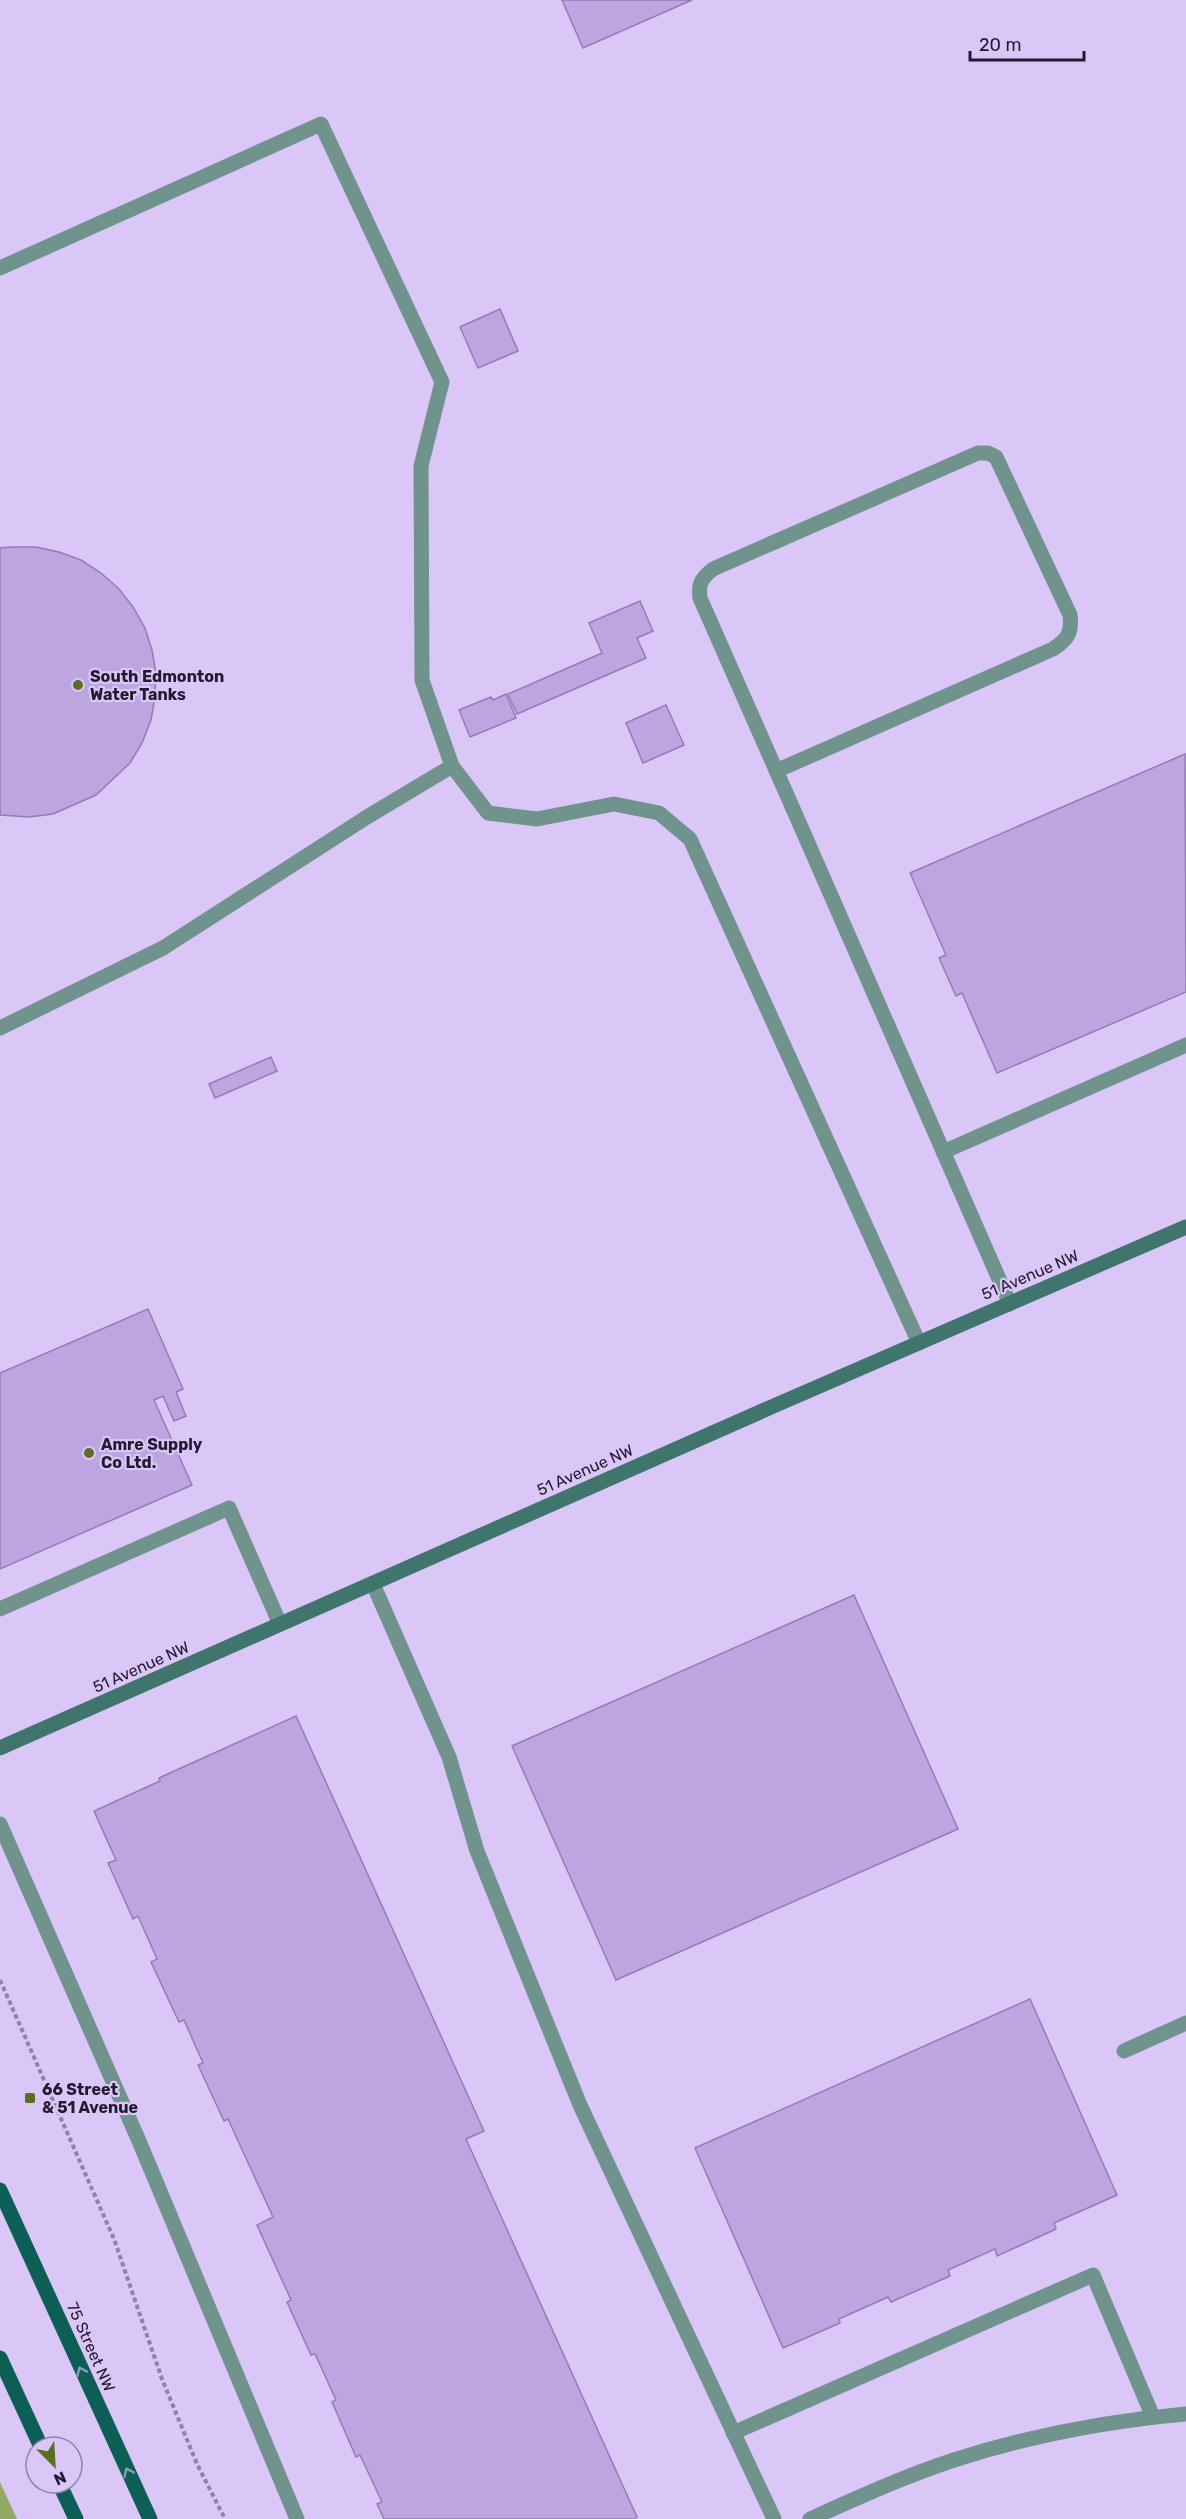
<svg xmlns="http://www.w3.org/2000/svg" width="1186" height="2519" font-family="Rubik,sans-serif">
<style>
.green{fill:#93a964}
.building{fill:#bda5e1;stroke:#947cb5;stroke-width:1.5}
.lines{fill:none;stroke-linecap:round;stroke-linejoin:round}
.path{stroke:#9182a8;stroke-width:4;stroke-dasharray:4.5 3;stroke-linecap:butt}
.lane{stroke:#71938d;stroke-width:15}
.street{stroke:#71938d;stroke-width:15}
.secondary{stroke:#3f756d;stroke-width:15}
.primary{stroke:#0d5f56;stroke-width:15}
.oneway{stroke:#889db7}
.poi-dot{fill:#5a6f1f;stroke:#dac6f7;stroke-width:2}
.labels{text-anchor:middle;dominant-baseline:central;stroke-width:4.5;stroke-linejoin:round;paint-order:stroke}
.poi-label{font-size:16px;font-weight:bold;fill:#231a30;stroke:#dac6f7;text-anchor:start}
.street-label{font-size:16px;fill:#231a30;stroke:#dac6f7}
</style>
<rect width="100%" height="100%" fill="#dac6f7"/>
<path class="green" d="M0 2482 17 2519H0Z"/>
<path class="building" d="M562 0H692L583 48Z
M500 309 518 351 478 368 460 327Z
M12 547H36L59 552 81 560 101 573 119 589 133 607 145 628 152 650 156 673 155 697 151 720 142 743 130 763 96 795 53 814 29 817 0 815V548Z
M640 601 653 631 637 638 646 658 517 714 508 694 602 653 589 623Z
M506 694 516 718 470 737 459 710 491 697 493 700Z
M666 705 684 745 643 763 626 723Z
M1185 754 1186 992 997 1073 962 993 956 996 939 958 946 955 910 873Z
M271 1057 277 1071 215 1098 209 1084Z
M148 1309 183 1389 176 1392 186 1416 174 1421 163 1396 154 1400 192 1485 0 1569V1373Z
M854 1595 958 1829 616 1980 512 1746Z
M296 1716 484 2131 466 2139 637 2517 634 2519H384L377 2504 382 2502 360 2455 356 2457 332 2402 336 2400 315 2354 311 2355 287 2302 291 2300 257 2225 273 2217 228 2119 224 2121 198 2065 203 2063 184 2020 179 2022 151 1962 157 1959 138 1916 133 1919 108 1863 116 1860 94 1811 160 1781 159 1778Z
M1030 1999 1117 2195 1054 2223 1056 2229 997 2256 995 2249 948 2270 950 2276 891 2302 888 2297 839 2319 840 2323 783 2348 695 2148Z"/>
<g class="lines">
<path class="path" d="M0 1980 114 2239 162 2379 197 2464 225 2519"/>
<path class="lane" d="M0 268 321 124 442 382 421 466 422 680 452 766 488 813 537 819 614 804 659 813 690 839 919 1343
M776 771 1053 649C1068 639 1072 633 1070 615L996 457 988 453H978L713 569C702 578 698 583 700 598 804 833 907 1068 1010 1304
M0 1028 163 948 367 817 452 766
M943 1152 1186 1045
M373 1584 449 1757 477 1851 580 2105 774 2519
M0 1609 229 1508 280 1624
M0 1824 139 2141 297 2519
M1124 2051 1186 2023
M733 2433 1093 2275 1153 2417"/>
<path class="street" d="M810 2519C857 2498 905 2476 954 2460 1029 2436 1107 2421 1186 2414"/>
<path class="secondary" d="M0 1748 769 1408 1186 1227"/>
<path class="primary" d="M0 2190 150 2519
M0 2358 41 2447
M59 2483 76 2519"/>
</g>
<defs><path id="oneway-chevron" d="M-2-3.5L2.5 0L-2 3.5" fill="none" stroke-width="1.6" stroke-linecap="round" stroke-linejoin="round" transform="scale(1.5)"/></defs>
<g class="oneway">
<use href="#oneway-chevron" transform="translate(81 2371) rotate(-114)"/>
<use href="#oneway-chevron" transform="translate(128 2472) rotate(-115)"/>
</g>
<g class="poi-dot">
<circle cx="78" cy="685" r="6"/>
<circle cx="89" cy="1453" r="6"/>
<rect x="24" y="2092" width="12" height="12" rx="3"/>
</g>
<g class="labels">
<g class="poi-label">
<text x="90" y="676">South Edmonton<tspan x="90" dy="18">Water Tanks</tspan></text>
<text x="101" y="1444">Amre Supply<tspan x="101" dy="18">Co Ltd.</tspan></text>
<text x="42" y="2089">66 Street<tspan x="42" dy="18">&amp; 51 Avenue</tspan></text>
</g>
<g class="street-label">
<text transform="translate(1030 1275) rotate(-23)">51 Avenue NW</text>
<text transform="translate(585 1470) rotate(-24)">51 Avenue NW</text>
<text transform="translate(141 1667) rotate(-24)">51 Avenue NW</text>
<text transform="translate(91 2347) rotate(66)">75 Street NW</text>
</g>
</g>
<g transform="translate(54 2465) rotate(156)"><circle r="28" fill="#dac6f7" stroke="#9181a7" stroke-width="1.5"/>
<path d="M0-4.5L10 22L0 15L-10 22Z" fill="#5a6f1f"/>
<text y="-9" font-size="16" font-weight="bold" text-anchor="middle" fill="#231a30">N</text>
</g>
<path d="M970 51v9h114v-9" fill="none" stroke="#231a30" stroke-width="3"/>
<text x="979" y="51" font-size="18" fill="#231a30" stroke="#dac6f7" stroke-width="4.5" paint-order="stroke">20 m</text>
</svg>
